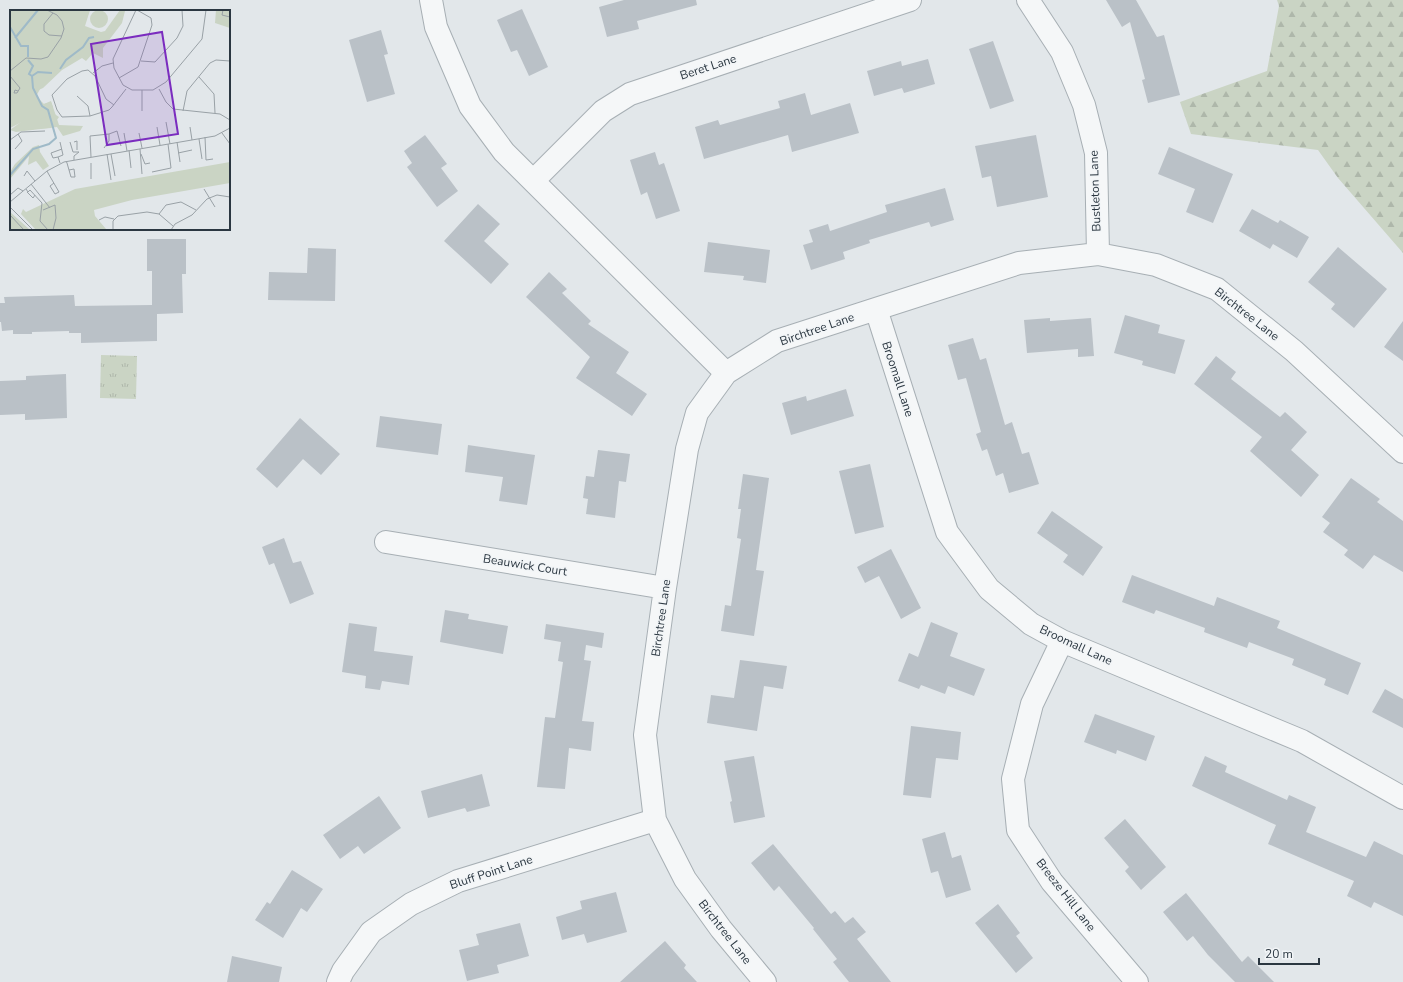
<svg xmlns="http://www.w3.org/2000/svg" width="1403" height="982" font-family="'Nunito Sans',sans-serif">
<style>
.forest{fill:url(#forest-firs)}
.park{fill:url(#park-tufts)}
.building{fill:#bac1c7}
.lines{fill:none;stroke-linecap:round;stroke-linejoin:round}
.minor-casing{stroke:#a7afb4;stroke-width:24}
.minor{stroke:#f5f7f8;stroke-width:22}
.labels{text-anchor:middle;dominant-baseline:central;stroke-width:3;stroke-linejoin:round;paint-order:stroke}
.street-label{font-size:12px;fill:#2b3741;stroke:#f2f5f7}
.inset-river{fill:none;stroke:#9fbac8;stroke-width:2}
.inset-road{fill:none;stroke:#99a1a6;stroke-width:1}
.view{fill:#7b2cbf;fill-opacity:0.15;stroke:#7b2cbf;stroke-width:2}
.inset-edge{fill:none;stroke:#2b3741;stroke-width:2}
</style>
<defs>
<pattern id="forest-firs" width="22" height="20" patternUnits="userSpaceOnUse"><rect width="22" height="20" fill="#cad4c4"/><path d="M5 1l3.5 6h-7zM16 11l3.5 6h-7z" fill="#aeb7aa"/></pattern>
<pattern id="park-tufts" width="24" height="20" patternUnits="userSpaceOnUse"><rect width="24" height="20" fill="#cad4c4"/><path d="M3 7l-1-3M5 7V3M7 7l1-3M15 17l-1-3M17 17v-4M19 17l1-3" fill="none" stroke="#aeb7aa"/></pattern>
</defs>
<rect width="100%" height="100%" fill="#e2e7ea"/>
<path class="forest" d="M1277 0H1403V253L1338 178 1318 150 1191 134 1180 102 1267 71 1279 6Z"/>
<path class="park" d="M101 355 137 356 136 399 100 398Z"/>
<path class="building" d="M624 0H696L697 5 637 21 639 29 607 37 599 7Z
M1106 0H1136L1157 37 1164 35 1180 95 1148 103 1142 80 1145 79 1130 22 1122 27Z
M522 9 548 67 529 76 517 50 511 52 497 20Z
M381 30 388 54 384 55 395 94 367 102 349 40Z
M993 41 1014 101 990 109 969 49Z
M928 59 935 84 904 93 902 88 874 96 867 71 901 61 902 66Z
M805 93 811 115 850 103 859 133 792 152 788 135 704 159 695 127 718 120 720 125 780 108 778 101Z
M425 135 447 164 441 168 458 191 437 207 407 167 412 163 404 151Z
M1036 135 1048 197 997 207 991 176 982 178 975 146Z
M1169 147 1233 174 1213 223 1186 212 1195 189 1158 174Z
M655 152 659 165 664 163 680 211 656 219 647 192 641 195 630 160Z
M945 188 954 220 931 227 929 222 869 240 870 243 843 252 845 259 811 270 803 245 813 242 809 230 828 224 830 231 887 212 885 205Z
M478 204 500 224 484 241 509 264 491 284 444 241Z
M1252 209 1278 223 1280 220 1309 237 1297 258 1273 244 1270 249 1239 231Z
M147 239H186V274H182L183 313 157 314V341L81 343V333H69V331L32 332V334H13V330L2 331 1 322H0V303H5L4 297 74 295 75 306 152 305V271H147Z
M708 242 770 250 766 283 743 280 744 276 704 272Z
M1338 247 1387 289 1354 328 1331 309 1335 304 1308 282Z
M308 248 336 249 335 301 268 300 269 272 307 273Z
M549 272 567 289 562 293 591 321 588 324 629 352 616 373 647 394 632 416 576 378 590 357 526 297Z
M1125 315 1160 325 1158 333 1185 340 1175 374 1142 365 1143 361 1114 353Z
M1050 318V321L1091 318 1094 356 1078 357V349L1027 353 1024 320Z
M1403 321V361L1384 347Z
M973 338 980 360 986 358 1005 425 1012 422 1022 454 1029 452 1039 484 1009 493 1003 473 996 476 987 449 982 451 976 434 981 432 966 378 958 380 948 345Z
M1216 356 1236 372 1231 379 1280 417 1285 412 1307 432 1291 450 1319 475 1301 497 1250 451 1262 437 1194 384Z
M66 374 67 418 25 420V414L0 415V381L26 380V376Z
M846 389 854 416 791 435 782 403 806 396 807 401Z
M380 416 442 424 438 455 376 447Z
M300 418 340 454 321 475 303 459 277 488 256 469Z
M468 445 535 455 527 505 499 501 503 477 465 472Z
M598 450 630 454 626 482 619 481 615 518 586 514 588 499 583 498 586 476 594 477Z
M870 464 884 527 855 534 839 471Z
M743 474 769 478 756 570 764 571 754 636 721 631 725 605 731 606 741 539 737 538 741 509H738Z
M1351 478 1380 499 1377 502 1403 521V572L1374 555 1363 569 1344 555 1348 550 1323 532 1330 523 1322 517Z
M1052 511 1103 547 1083 576 1063 562 1068 555 1037 533Z
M284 538 293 563 301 561 314 594 290 604 274 563 269 565 262 547Z
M891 549 921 608 901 619 879 576 865 583 857 567Z
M1132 575 1214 606 1217 597 1280 621 1277 628 1361 663 1348 695 1324 685 1326 679 1292 665 1294 659 1249 642 1247 648 1204 632 1205 628 1156 610 1154 614 1122 602Z
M445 610 469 614 468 619 508 626 503 654 440 642Z
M931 622 958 633 950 656 985 669 974 696 948 686 945 694 921 685 919 689 898 681 909 653 918 657Z
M349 623 377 627 374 651 413 656 409 685 382 681 380 690 365 688 366 676 342 672Z
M546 624 604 633 602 648 586 645 584 660 591 661 582 721 594 722 591 751 569 748 565 789 537 787 545 717 555 718 563 662 558 661 561 642 544 639Z
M740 660 787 666 783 689 764 686 757 731 707 723 711 695 734 698Z
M1385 689 1403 699V728L1372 712Z
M1095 714 1155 736 1146 761 1117 750 1116 754 1084 742Z
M911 726 961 732 958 760 936 758 931 798 903 795Z
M754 756 765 817 734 823 730 802 732 801 724 761Z
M1205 756 1227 766 1225 772 1287 800 1289 795 1316 807 1306 832 1366 857 1374 841 1403 855V916L1374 902 1371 908 1347 896 1354 881 1268 844 1276 825 1192 786Z
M482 774 490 806 467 812 465 808 428 818 421 791Z
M379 796 401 828 364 854 358 846 340 859 323 835Z
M1125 819 1166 867 1141 890 1125 871 1129 867 1104 838Z
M945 832 952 858 961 855 971 890 946 898 938 871 931 873 922 839Z
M773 844 831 914 835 911 845 923 853 917 866 932 857 939 891 982H849L833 962 837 959 813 929 814 928 779 886 774 891 751 863Z
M292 870 323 889 307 912 301 908 283 938 255 920 267 902 270 904Z
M616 892 627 932 587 943 584 934 562 940 556 917 582 909 580 901Z
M1186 893 1242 962 1248 956 1274 982H1235L1208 955 1193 936 1187 941 1163 912Z
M998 904 1020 933 1016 936 1033 958 1016 973 975 923Z
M520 923 529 956 497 965 499 973 467 981 459 950 479 945 476 934Z
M665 941 686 965 684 968 697 982H620Z
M232 956 282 967 279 982H227Z"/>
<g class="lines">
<g class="minor-casing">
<path id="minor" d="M431 0 436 27 470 106 504 152 726 373
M1028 0 1062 52 1084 105 1096 153 1098 254
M534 180 603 111 630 94 910 0
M876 309 947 532 989 589 1031 624 1062 641 1302 741 1403 798
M386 542 665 588
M1062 641 1032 704 1013 779 1018 830 1052 882 1137 982
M338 982 343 971 371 932 411 904 458 881 655 820
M765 982 721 929 685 879 655 820 645 735 665 588 687 449 697 413 726 373 777 341 876 309 1019 263 1098 254 1156 265 1217 289 1294 351 1403 452"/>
</g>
<use href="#minor" class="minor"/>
</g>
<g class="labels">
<g class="street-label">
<text transform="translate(708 67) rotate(-18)">Beret Lane</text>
<text transform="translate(1095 191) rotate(-92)">Bustleton Lane</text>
<text transform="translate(1247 314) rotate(38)">Birchtree Lane</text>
<text transform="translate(817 329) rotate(-19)">Birchtree Lane</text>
<text transform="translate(898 379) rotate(72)">Broomall Lane</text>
<text transform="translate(525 565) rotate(9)">Beauwick Court</text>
<text transform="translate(661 618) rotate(-82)">Birchtree Lane</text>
<text transform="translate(1076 645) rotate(25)">Broomall Lane</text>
<text transform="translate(491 872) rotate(-18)">Bluff Point Lane</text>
<text transform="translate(1066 895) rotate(52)">Breeze Hill Lane</text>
<text transform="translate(725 932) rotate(52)">Birchtree Lane</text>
</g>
</g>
<g transform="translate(10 10)">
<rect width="220" height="220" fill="#e2e7ea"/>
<path d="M62 0H80L75 16 91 22 95 21 110 0 115 1 112 13 93 38V48L83 43 76 51 72 48 52 60 33 78 24 82ZM25 85 34 94 41 91 49 115 73 116 70 121 53 126 47 117 6 122 0 120 11 112ZM29 135 30 142 39 156 33 160 26 151 18 155 19 146 0 169V162L5 154 23 137Z" fill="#cad4c4"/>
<path d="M0 0H62L81 35 35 70 12 112 0 118Z" fill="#cad4c4"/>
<path d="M61 0H80L72 20ZM26 85 30 95 41 92 43 97 24 103V110L28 111 43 103 49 107 41 118 9 120ZM220 152V173L122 190 84 200 85 206 96 219 94 220H26L11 204 13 199 16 202 65 179ZM0 202 19 219 20 220H0Z" fill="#cad4c4"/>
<path d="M206 0H220V18L205 13ZM80 9a9 9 0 1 1 18 0a9 9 0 1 1-18 0ZM67 183 78 201 62 211 51 193Z" fill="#cad4c4"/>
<path class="inset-river" d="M0 17 11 36H18V47M5 28 28 0M50 59 56 50 73 37 79 28 84 27M22 66 28 62 42 63M0 165 23 139 39 134 46 128 38 100 32 96 23 78 22 66 19 64 23 56 18 50"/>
<path class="inset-road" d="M126 0 103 49 104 58 113 75 122 80H143L156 72 192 29 196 0M213 0 212 5 220 7M43 3 34 14V21L39 25 52 26M131 51 145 52 167 28 173 16 172 0M0 61 16 48 31 49 38 47 51 28 54 19 52 11 47 5 37 0M83 63 92 56 103 53M0 66 10 78 7 83H4L5 80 8 81M189 67 204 84 205 103M109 68 128 57 142 15 141 8 127 0M149 79 156 92 163 99 210 104 220 110M67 86 78 96 80 106M104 95 96 89 85 66 78 60 72 61 57 69 42 85 47 100 52 107 80 106 99 100 102 97 116 79M132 101V80M173 101 177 81 200 53 206 50 220 51M156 112 160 134M147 117 150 135M180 117 182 130M114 123 117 141M129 123 132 138M212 123 220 134M99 124 107 121 111 136M195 127 196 150 203 149M189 129 192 149M0 130 11 122 35 121M60 132 63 142H69L64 146V150M64 132 67 131V140M167 132 170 152M5 139 12 131 8 124M130 139 132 164M119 140 121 158M168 143 182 140M97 144 101 170M101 144 105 166M131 144 135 154 140 153M48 147 43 148 41 143 52 139M81 147 80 126 99 124V131L94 138M56 151 57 153 61 167H65L64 159 59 160M50 153 48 147 53 145 50 132M81 153V169M37 161 38 163 49 182 45 184 40 176 44 173M142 162 161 158 158 134M14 166 17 161 25 171M21 174 40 198M16 179 18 182 20 180 32 193 30 211 38 220M194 179 205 197M17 182 23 188 25 185M0 185 8 178 13 181M0 192 37 161 54 152 205 126 220 118M0 197 23 220M33 200 45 195 46 208 43 220M149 204 156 195 171 192 186 200M0 205 14 220M89 210 95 207 104 209M103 220V211L108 206 137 202 149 204 163 216M161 220 165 214 182 205 197 189 207 185 220 187"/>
<path class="view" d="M152 22 168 124 97 135 81 34Z"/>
<rect width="220" height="220" class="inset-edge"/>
</g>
<path d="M1259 958v6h60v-6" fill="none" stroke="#2b3741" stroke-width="2"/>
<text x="1265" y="958" font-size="12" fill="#2b3741" stroke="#f2f5f7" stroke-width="3" paint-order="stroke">20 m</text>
</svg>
